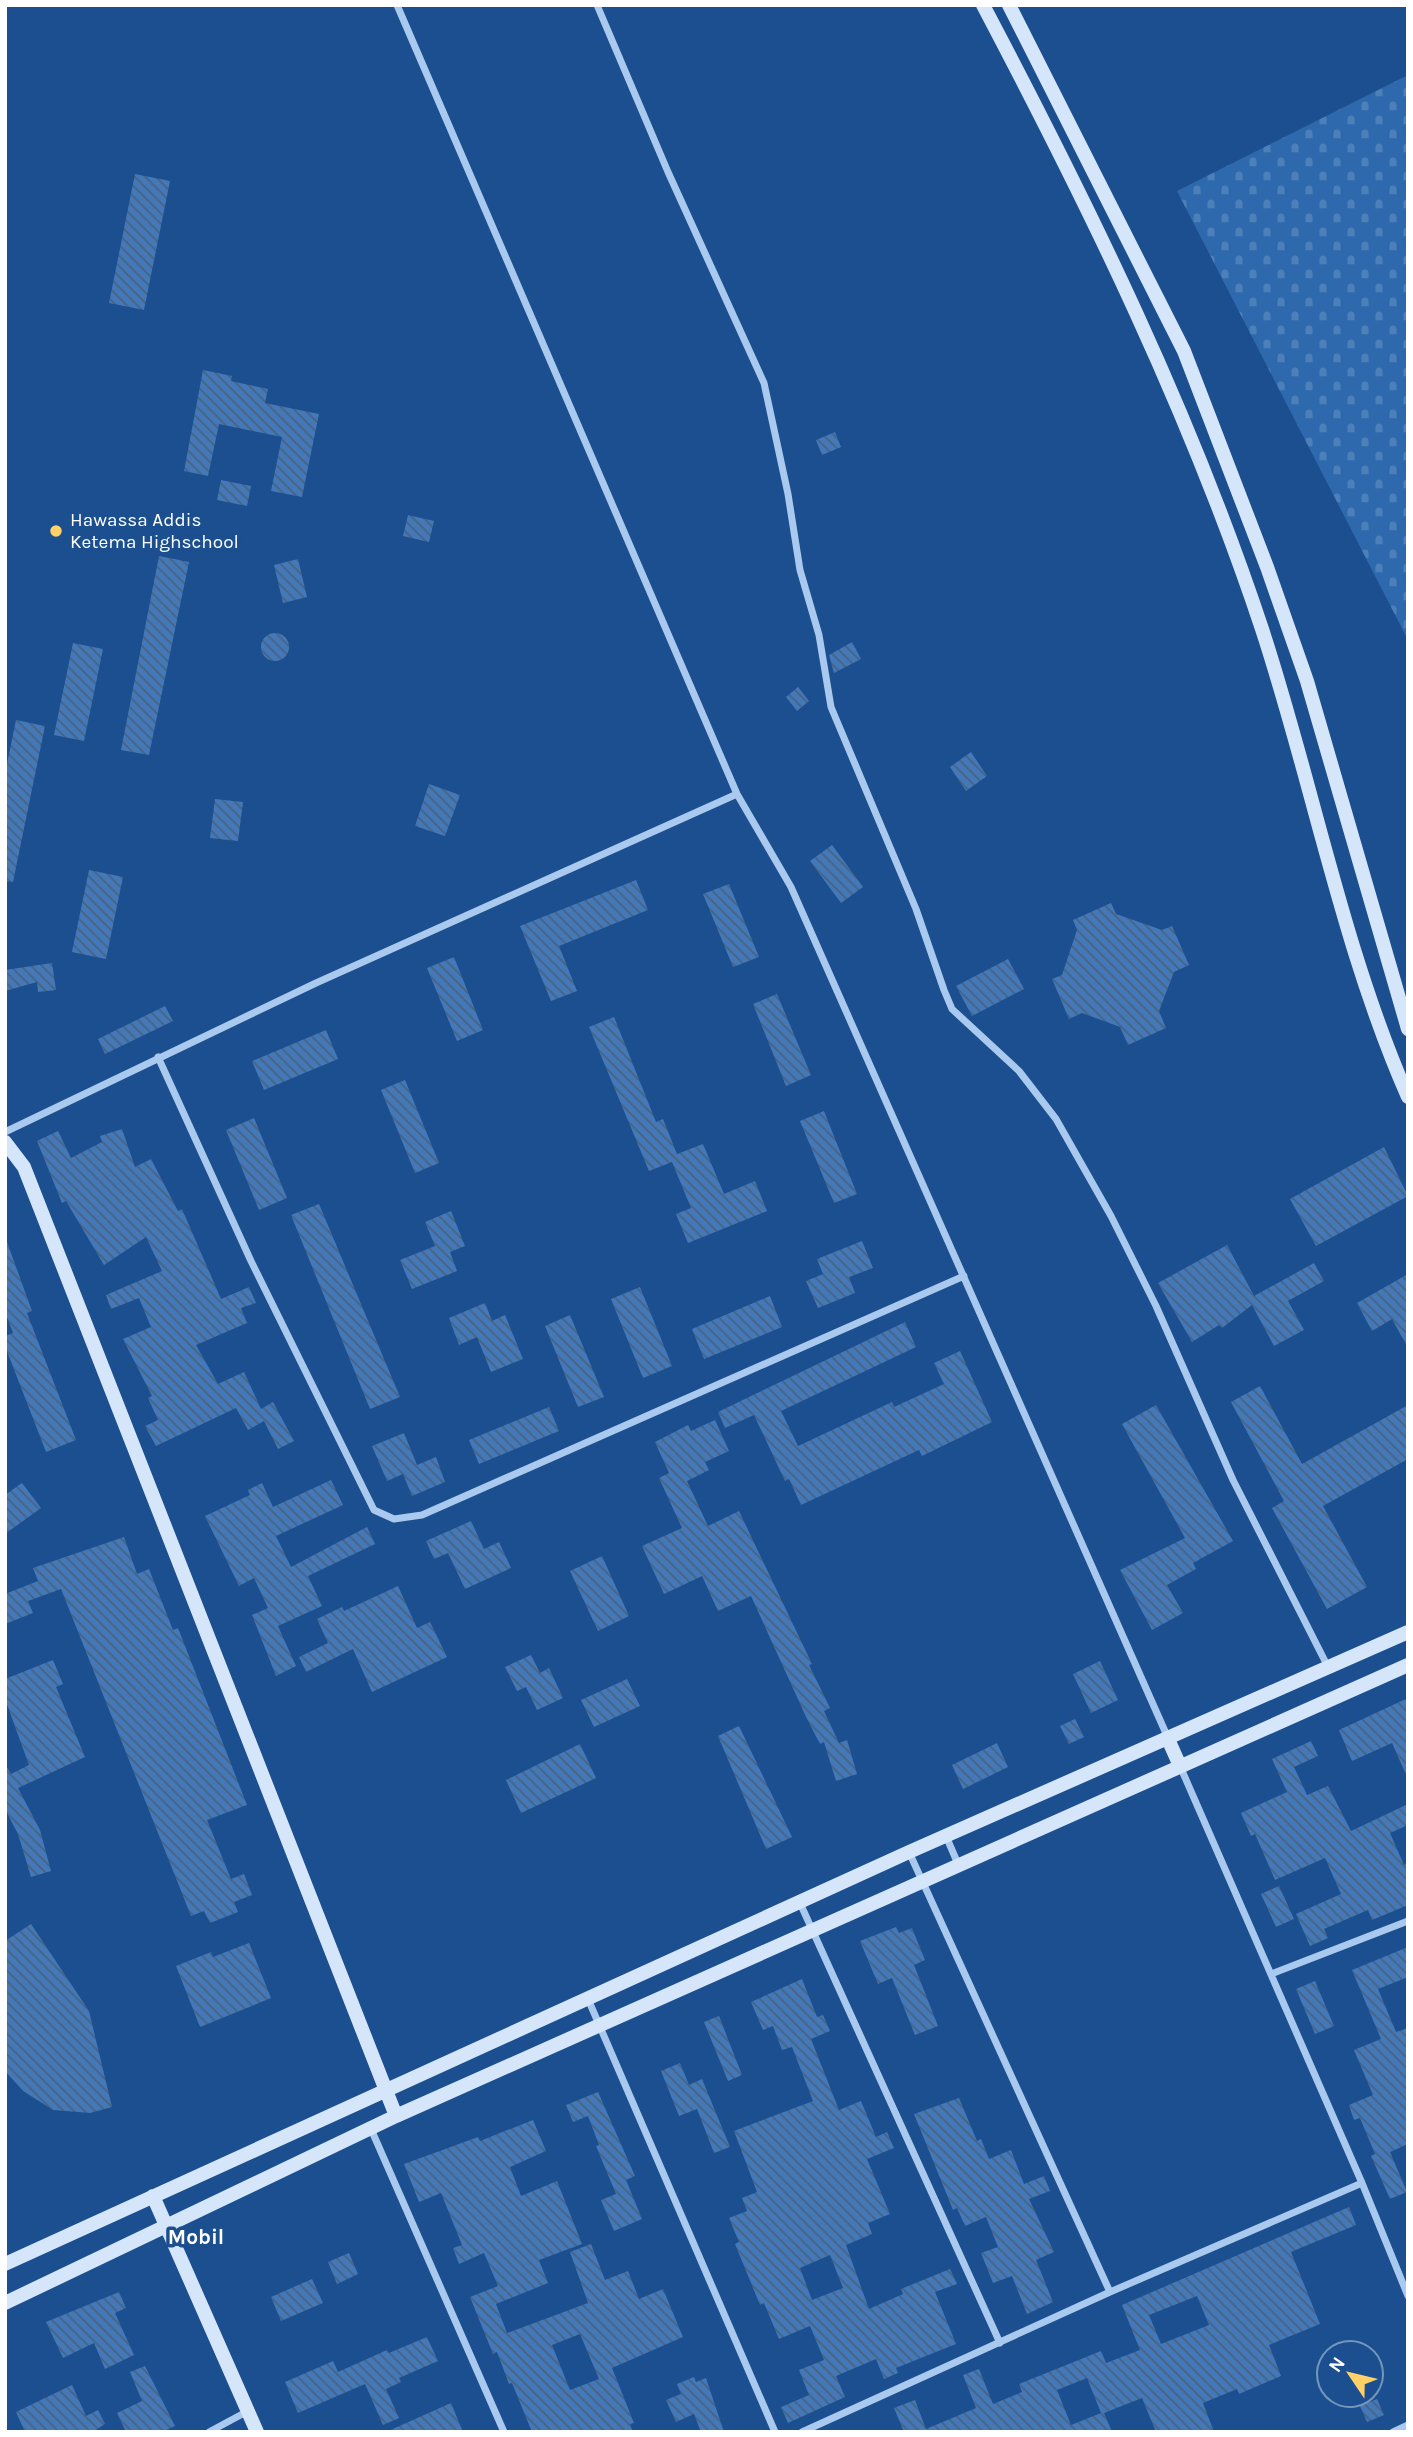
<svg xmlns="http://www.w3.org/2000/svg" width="1413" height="2437" font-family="Karla,sans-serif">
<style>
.cemetery{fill:url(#cemetery-stones)}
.building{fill:url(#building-back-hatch);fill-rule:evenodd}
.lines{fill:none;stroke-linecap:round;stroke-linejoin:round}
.street{stroke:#a9c9ee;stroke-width:7}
.secondary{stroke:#d6e6fa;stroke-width:14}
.poi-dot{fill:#ffd166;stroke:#1b4f8f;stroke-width:2.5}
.labels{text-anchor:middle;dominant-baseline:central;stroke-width:7;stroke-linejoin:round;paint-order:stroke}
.poi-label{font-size:19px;fill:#fff;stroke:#1b4f8f;text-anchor:start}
.neighbourhood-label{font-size:21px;font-weight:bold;fill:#fff;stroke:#1b4f8f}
</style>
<defs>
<pattern id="cemetery-stones" width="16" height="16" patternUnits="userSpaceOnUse" patternTransform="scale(1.75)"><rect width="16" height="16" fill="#2e69ad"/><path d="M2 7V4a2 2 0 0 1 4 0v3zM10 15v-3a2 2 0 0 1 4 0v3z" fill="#4d80b9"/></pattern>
<pattern id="building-back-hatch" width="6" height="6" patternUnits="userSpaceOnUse" patternTransform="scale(1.75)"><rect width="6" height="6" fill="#4478b7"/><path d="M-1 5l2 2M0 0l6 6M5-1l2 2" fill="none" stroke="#486282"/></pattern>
</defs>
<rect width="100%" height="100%" fill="#1b4f8f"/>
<path class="cemetery" d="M1408 75V640L1177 191Z"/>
<path class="building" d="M135 174 170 181 144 310 109 303Z
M203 370 232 376 231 381 268 389 265 403 319 414 302 497 271 491 282 437 219 424 208 476 184 471Z
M835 432 841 447 822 455 816 440Z
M221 480 251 486 247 506 217 500Z
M408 515 434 521 429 542 403 536Z
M159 556 189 562 149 755 121 750Z
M298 559 307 597 283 603 274 565Z
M261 647a14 14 0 1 1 28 0a14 14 0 1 1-28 0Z
M852 642 861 659 834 673 829 655Z
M73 643 103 649 84 741 54 735Z
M798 687 809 701 797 711 786 697Z
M16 720 45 726 13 882 5 881V774Z
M971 752 987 776 966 791 950 767Z
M429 784 460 795 445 836 415 826Z
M215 799 243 802 238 841 210 838Z
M832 845 863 887 841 903 810 861Z
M89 870 123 877 106 959 72 952Z
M636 880 648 910 559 946 577 991 551 1001 520 926Z
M729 884 759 957 733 967 703 894Z
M1111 903 1116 914 1162 930 1172 926 1189 965 1174 972 1159 1011 1166 1028 1128 1045 1120 1027 1082 1013 1069 1019 1052 979 1062 975 1077 930 1073 920Z
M454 957 483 1030 457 1041 427 968Z
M1008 959 1024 989 972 1016 956 986Z
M52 963 56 990 38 992 37 982 5 991V970Z
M777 994 811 1075 786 1086 753 1004Z
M165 1006 173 1021 105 1054 98 1039Z
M614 1017 656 1122 663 1119 677 1154 703 1144 724 1194 755 1181 767 1211 688 1243 676 1214 691 1208 672 1162 649 1171 589 1027Z
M326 1030 338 1059 264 1090 252 1061Z
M405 1080 439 1163 415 1173 381 1090Z
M824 1111 857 1194 834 1203 800 1121Z
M254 1118 287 1198 259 1210 226 1130Z
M122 1129 135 1167 151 1159 178 1211 182 1209 221 1299 249 1287 256 1303 241 1308 247 1323 196 1345 218 1384 244 1372 261 1409 273 1402 294 1441 278 1449 264 1421 248 1430 236 1408 156 1446 145 1426 158 1420 148 1398 152 1396 123 1339 151 1327 139 1298 111 1309 106 1295 162 1271 146 1237 104 1265 66 1201 62 1203 37 1141 58 1131 71 1158 102 1142 100 1136Z
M1384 1147 1408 1196 1316 1246 1290 1199Z
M319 1204 400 1397 370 1409 291 1215Z
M451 1211 465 1246 450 1252 457 1271 412 1289 400 1260 435 1246 425 1222Z
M862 1241 873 1268 849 1277 855 1293 818 1308 806 1281 823 1274 817 1259Z
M7 1242 32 1311 27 1313 76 1440 46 1452 5 1346V1336L13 1333 5 1312Z
M1227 1245 1254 1296 1314 1263 1324 1281 1288 1301 1304 1330 1274 1346 1252 1305 1222 1328 1219 1325 1192 1342 1158 1283Z
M1408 1274V1348L1392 1319 1372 1331 1357 1303Z
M640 1287 672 1366 643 1378 611 1299Z
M770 1296 782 1327 704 1359 692 1329Z
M485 1303 492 1321 505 1315 523 1359 491 1372 477 1337 459 1345 449 1318Z
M570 1315 604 1397 578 1407 545 1326Z
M905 1322 916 1347 781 1411 798 1446 892 1402 894 1407 944 1384 934 1363 960 1351 992 1422 922 1456 919 1450 801 1505 789 1479 785 1481 754 1415 725 1428 718 1412Z
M1260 1386 1302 1464 1408 1405V1459L1323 1506 1367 1587 1327 1609 1272 1508 1284 1501 1231 1402Z
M1156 1405 1233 1541 1193 1563 1196 1569 1167 1585 1183 1613 1152 1630 1120 1570 1185 1538 1122 1424Z
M549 1407 559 1431 479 1464 469 1440Z
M715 1420 729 1451 705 1462 709 1470 687 1481 708 1526 739 1511 812 1664 809 1665 830 1708 824 1711 839 1743 847 1740 857 1774 836 1781 824 1742 820 1744 807 1719 751 1596 718 1611 702 1576 664 1594 642 1546 682 1528 659 1478 669 1473 655 1442 688 1425 691 1431Z
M404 1433 417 1465 436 1457 445 1482 412 1496 403 1474 387 1481 372 1446Z
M331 1480 343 1505 276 1536 291 1567 367 1527 375 1544 308 1576 322 1606 278 1626 296 1666 276 1676 252 1615 268 1608 254 1578 239 1586 205 1516 250 1495 248 1490 262 1483 273 1507Z
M22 1483 41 1508 5 1534V1495Z
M471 1521 484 1549 499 1542 511 1568 465 1589 448 1553 434 1559 426 1541Z
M124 1537 137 1574 149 1569 173 1630 178 1628 247 1805 207 1820 231 1879 244 1874 252 1895 234 1902 238 1912 210 1923 204 1911 191 1916 61 1589 28 1601 33 1613 5 1624V1594L38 1581 33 1568Z
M602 1556 629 1616 598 1631 570 1571Z
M398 1586 417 1628 430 1622 447 1657 372 1692 353 1649 306 1672 299 1657 328 1643 317 1619 342 1607 344 1611Z
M531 1655 540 1673 549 1668 563 1698 537 1710 526 1687 517 1691 505 1667Z
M53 1660 63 1684 56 1687 85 1757 18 1788 40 1830 51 1871 31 1877 18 1834 5 1809V1764L11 1774 29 1765 5 1699V1679Z
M1100 1661 1118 1700 1091 1713 1073 1674Z
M627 1679 640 1706 594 1727 581 1700Z
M1408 1698V1779L1392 1743 1352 1761 1339 1730Z
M1075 1719 1084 1737 1069 1744 1060 1726Z
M739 1726 792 1837 766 1849 718 1736Z
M1311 1741 1318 1756 1294 1767 1307 1795 1328 1786 1351 1831 1408 1804V1825L1390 1833 1404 1865 1408 1863V1905L1372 1920 1368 1910 1324 1929 1328 1938 1310 1946 1296 1914 1341 1894 1325 1858 1275 1880 1255 1834 1251 1836 1241 1813 1287 1792 1272 1759Z
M997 1743 1008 1767 963 1789 952 1765Z
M580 1744 596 1778 521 1813 506 1780Z
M1279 1886 1294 1919 1276 1927 1261 1894Z
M31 1924 89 2011 112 2107 90 2113 53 2110 23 2091 5 2071V1941Z
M896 1927 899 1933 912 1928 925 1960 914 1965 938 2026 915 2035 892 1978 878 1984 860 1941Z
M249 1943 271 1998 200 2027 176 1966 211 1952 213 1957Z
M1408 1947V1977L1378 1989 1396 2032 1408 2028V2144L1390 2152 1407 2192 1390 2199 1371 2156 1375 2154 1360 2118 1354 2120 1349 2105 1373 2095 1354 2050 1381 2039 1352 1970Z
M802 1979 817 2017 823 2015 830 2031 811 2039 839 2110 861 2101 876 2137 887 2132 894 2148 867 2159 890 2214 868 2223 872 2234 846 2245 869 2309 903 2294 901 2289 950 2269 957 2284 935 2292 956 2344 896 2368 898 2373 884 2379 876 2359 836 2376 845 2397 788 2423 781 2407 809 2395 799 2370 824 2360 810 2326 779 2339 764 2303 760 2305 735 2244 739 2242 729 2218 747 2211 742 2198 757 2192 734 2131 813 2101 792 2047 782 2050 773 2026 763 2030 751 2002ZM830 2255 843 2288 812 2300 800 2268Z
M1315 1981 1334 2026 1315 2034 1296 1989Z
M719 2016 742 2075 728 2081 704 2022Z
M680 2063 689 2085 702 2079 730 2147 714 2153 697 2109 679 2116 661 2071Z
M598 2092 635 2176 626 2180 642 2219 614 2231 601 2200 616 2194 596 2146 599 2145 588 2116 573 2122 566 2105Z
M959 2098 977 2141 981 2139 989 2159 1011 2150 1024 2184 1044 2176 1050 2191 1029 2199 1054 2252 1036 2260 1053 2302 1027 2314 1012 2276 993 2283 981 2253 998 2247 986 2217 965 2226 957 2208 953 2210 914 2114Z
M533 2120 546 2151 510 2167 521 2196 557 2181 582 2244 539 2260 548 2283 496 2304 507 2333 588 2303 570 2252 591 2244 605 2280 628 2271 639 2299 663 2289 683 2337 612 2368 634 2423 630 2424 633 2432H532L512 2383 509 2384 497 2352 493 2354 470 2297 498 2286 484 2253 459 2264 453 2248 462 2245 441 2193 419 2202 404 2164 478 2137 480 2141ZM580 2334 599 2379 570 2390 552 2345Z
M1349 2207 1356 2225 1291 2252 1320 2324 1269 2345 1281 2376 1239 2394 1237 2389 1203 2403 1214 2432H1156L1142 2398 1104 2413 1112 2432H904L894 2408 915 2400 926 2429 976 2408 963 2375 979 2369 993 2404 1022 2392 1019 2384 1101 2351 1106 2363 1140 2350 1122 2305ZM1197 2296 1209 2325 1161 2344 1149 2315ZM1087 2378 1101 2413 1071 2425 1057 2390Z
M349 2253 358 2274 337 2284 328 2262Z
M312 2279 323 2303 281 2321 271 2297Z
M119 2292 126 2308 115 2313 134 2355 105 2369 94 2343 63 2358 46 2322Z
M427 2337 438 2361 399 2378 401 2382 386 2389 399 2418 383 2425 365 2384 298 2413 285 2382 333 2361 338 2372 387 2350 389 2353Z
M145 2366 175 2426 162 2432H126L117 2413 142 2401 130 2372Z
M694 2377 696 2382 706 2378 724 2432H701L694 2414 676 2422 666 2400 681 2394 677 2384Z
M72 2385 86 2416 98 2410 105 2424 93 2432H25L16 2412Z
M1377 2399 1384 2415 1367 2422 1360 2406Z
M451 2403 463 2432H386Z"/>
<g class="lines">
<path class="street" d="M397 5 737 794 791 887 1168 1738
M597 5 668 172 764 383 788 494 800 570 819 635 831 707 916 909 944 990 952 1009 1019 1071 1056 1119 1111 1216 1156 1306 1233 1480 1328 1667
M158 1057 251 1261 374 1510 394 1519 422 1515 964 1276
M5 1132 316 983 737 794
M1180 1766 1362 2183 1408 2296
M946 1836 958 1864
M909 1852 1110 2292
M800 1903 1000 2343
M1271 1974 1408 1921
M588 1999 775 2432
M371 2129 504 2432
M209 2432 248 2411
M802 2432 1110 2292 1362 2183
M1393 2432 1408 2425"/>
<path class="secondary" d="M983 5C1090 208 1190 412 1262 629 1313 784 1342 947 1408 1097
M1009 5 1184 351 1267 567 1307 681 1408 1029
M5 1142 24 1167 396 2116
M1168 1739 1180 1766
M153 2196 257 2432
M5 2264 909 1852 1408 1632
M5 2303 396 2116 1408 1665"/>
</g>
<circle class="poi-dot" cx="56" cy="531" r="7"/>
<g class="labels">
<g class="poi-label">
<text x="70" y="520">Hawassa Addis<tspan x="70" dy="22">Ketema Highschool</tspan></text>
</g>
<g class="neighbourhood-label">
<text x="196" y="2237">Mobil</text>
</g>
</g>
<rect width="1413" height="2437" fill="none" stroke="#ffffff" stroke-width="14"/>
<g transform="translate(1350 2374) rotate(305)"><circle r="33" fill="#1b4f8f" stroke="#7695bc" stroke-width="2"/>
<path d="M0-5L12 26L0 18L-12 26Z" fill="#ffd166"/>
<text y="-10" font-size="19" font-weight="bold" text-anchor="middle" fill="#ffffff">N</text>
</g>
</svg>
